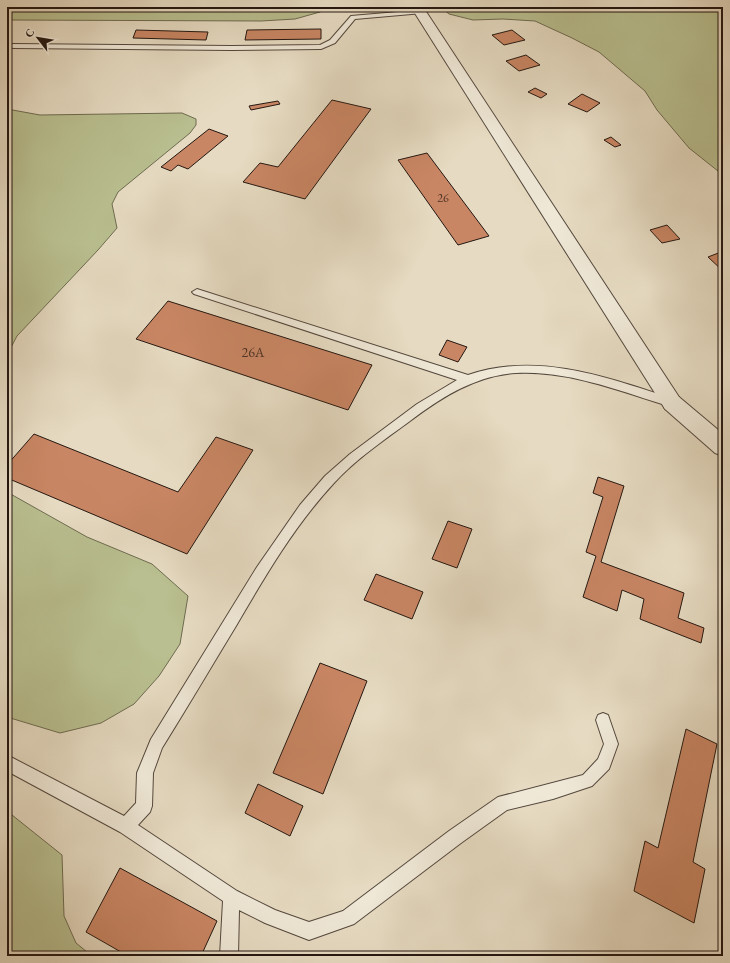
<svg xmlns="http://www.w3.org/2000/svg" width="730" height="963" font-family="'EB Garamond',serif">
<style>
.green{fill:#b9bf90;stroke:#6e6b50}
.building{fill:#c98664;stroke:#241711}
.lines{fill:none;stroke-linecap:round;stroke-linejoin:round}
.service-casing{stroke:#54483d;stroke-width:2}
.minor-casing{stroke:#54483d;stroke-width:2}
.tertiary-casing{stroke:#54483d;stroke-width:2}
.service{fill:#efe8d7;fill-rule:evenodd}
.minor{fill:#efe8d7;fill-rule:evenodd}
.tertiary{fill:#efe8d7;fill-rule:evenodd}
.labels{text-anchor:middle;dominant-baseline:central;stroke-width:3;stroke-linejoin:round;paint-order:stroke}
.far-number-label{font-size:12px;fill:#4d3326}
.number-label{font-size:14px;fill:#4d3326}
</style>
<rect width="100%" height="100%" fill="#e6dbc2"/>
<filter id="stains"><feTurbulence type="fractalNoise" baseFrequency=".005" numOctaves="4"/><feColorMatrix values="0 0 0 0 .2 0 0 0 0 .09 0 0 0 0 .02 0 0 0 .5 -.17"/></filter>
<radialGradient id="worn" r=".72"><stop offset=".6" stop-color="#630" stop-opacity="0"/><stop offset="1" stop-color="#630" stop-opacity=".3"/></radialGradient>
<path class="green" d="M7 7H327L320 12 295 19 261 21 7 20Z
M441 7H706L723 10V175L689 148 657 110 645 91 599 52 572 38 535 21 503 19 473 20 449 14Z
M7 109 40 115 182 113 196 119V125L190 133 118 192 112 204 117 228 98 250 17 336 7 355Z
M7 492 87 537 152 564 188 596 180 644 159 676 134 704 101 723 60 733 7 717Z
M7 811 62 855 64 916 76 943 92 956H7Z"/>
<path class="building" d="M321 29V39L245 40 247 30Z
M136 30 208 32 206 40 133 38Z
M512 30 525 40 504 45 492 35Z
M526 55 540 65 519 71 506 61Z
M535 88 547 94 541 98 528 92Z
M582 94 600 103 587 112 568 104Z
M332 100 371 109 305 199 243 182 260 163 278 167Z
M278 101 280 104 251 110 249 106Z
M209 129 228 136 188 169 178 165 171 171 161 167Z
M611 137 621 145 615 147 604 140Z
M427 153 489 236 458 245 398 160Z
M667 225 680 239 662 243 650 230Z
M721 252 723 253V271L708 257Z
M168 301 372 365 348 410 136 339Z
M447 340 467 347 458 362 439 355Z
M34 434 178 492 216 437 253 450 187 554 7 478V465Z
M598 477 624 486 601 562 684 593 678 618 704 628 701 643 640 619 644 599 622 590 617 611 583 597 596 556 586 552 603 497 593 493Z
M448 521 472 529 457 568 432 559Z
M376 574 423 592 412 619 364 600Z
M320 663 367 681 323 794 273 773Z
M686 729 717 744 693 862 705 869 694 923 634 891 645 841 658 848Z
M258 784 303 806 290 836 245 813Z
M120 868 217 921 201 956H128L86 932Z"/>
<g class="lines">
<g class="service-casing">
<path id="service" d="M421 10 423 11V13L355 19 335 43 321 49 231 50 13 48 9 46 13 44 231 46 320 45 330 40 351 16Z
M197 289 468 375C538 351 609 378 676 400L678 403 676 406 672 407C622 392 569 370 516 373 475 376 442 397 410 421 384 440 356 459 334 483 295 525 265 576 236 626 211 667 187 708 162 748L153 773 152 806 150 812 138 825 237 891 275 910 309 922 343 911 449 831 498 797 583 775 598 759 604 744 596 720 598 715 603 713 608 715 618 744 609 769 592 786 553 799 507 810 461 843 354 924 309 940 265 923 239 910 238 956H220L223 901 120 832 7 771V755L124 816 136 803 137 773 151 739 257 567 300 505 325 476 350 454 417 404 457 380 194 294 192 292Z"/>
</g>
<g class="minor-casing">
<path id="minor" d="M411 7H423L679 397 682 403 679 409 672 411 665 409Z"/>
</g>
<g class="tertiary-casing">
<path id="tertiary" d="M672 395 679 397 723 434V456L715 453 665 409 662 403 665 397Z"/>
</g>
<use href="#service" class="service"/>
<use href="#minor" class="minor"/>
<use href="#tertiary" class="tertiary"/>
</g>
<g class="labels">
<g class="far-number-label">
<text x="443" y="198">26</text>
</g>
<g class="number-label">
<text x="253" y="352">26А</text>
</g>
</g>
<rect width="730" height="963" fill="none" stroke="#e6dbc2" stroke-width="24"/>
<rect x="8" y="8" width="714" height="947" fill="none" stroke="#241711" stroke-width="2"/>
<rect x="12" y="12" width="706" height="939" fill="none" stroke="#241711"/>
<g transform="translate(38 38) rotate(301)" stroke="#efe8d7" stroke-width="3" paint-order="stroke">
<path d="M0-3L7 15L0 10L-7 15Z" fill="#241711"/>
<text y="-6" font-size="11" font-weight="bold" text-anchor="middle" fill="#241711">С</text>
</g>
<rect width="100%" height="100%" filter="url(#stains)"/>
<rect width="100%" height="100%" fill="url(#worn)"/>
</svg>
